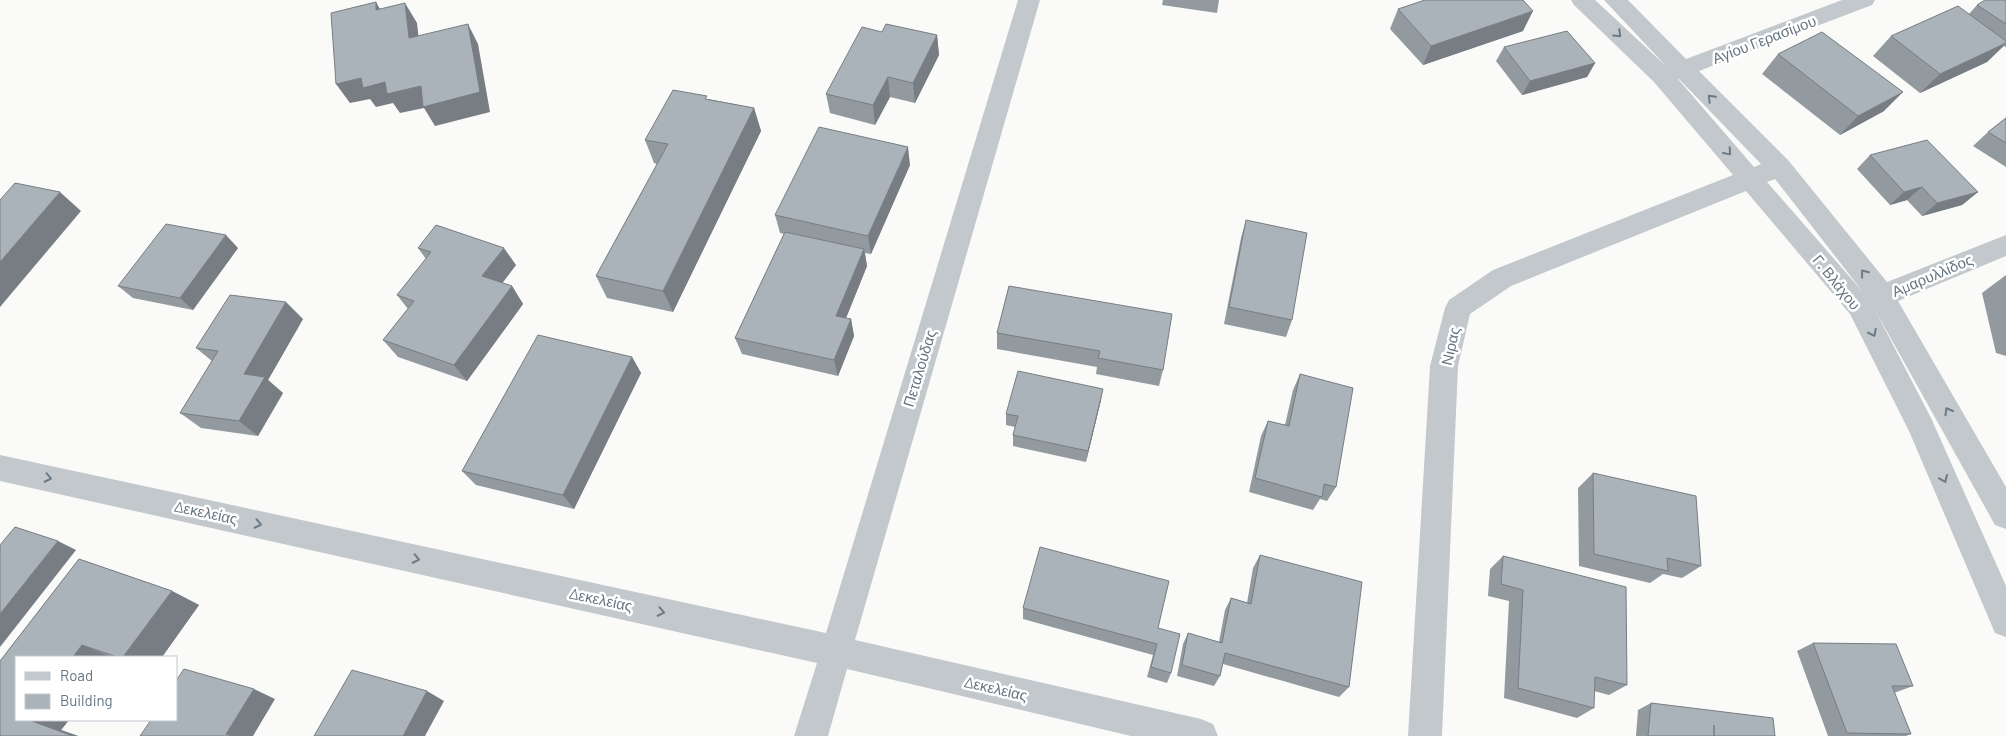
<svg xmlns="http://www.w3.org/2000/svg" width="2006" height="736" font-family="Barlow,sans-serif">
<style>
.lines{fill:none;stroke-linecap:round;stroke-linejoin:round}
.minor{fill:#c3c8cc;fill-rule:evenodd}
.wall{fill:#929a9f}
.shaded-wall{fill:#777d82}
.building{fill:#aab3b9;stroke:#777d82}
.oneway{stroke:#6a7a87}
.labels{text-anchor:middle;dominant-baseline:central;stroke-width:5;stroke-linejoin:round;paint-order:stroke}
.street-label{font-size:15px;fill:#657683;stroke:#fff}
</style>
<rect width="100%" height="100%" fill="#fafaf8"/>
<g class="lines">
<path class="minor" d="M1018 0H1040L855 640 1201 719 1213 724 1218 736H1131L847 669 828 736H794L817 663 0 481V455L826 633Z
M1571 0H1595L1666 66 1604 0H1628L1686 59 1842 0H1875L1872 5 1699 71 1788 160 1887 282 2006 235V256L1898 301 2006 487V529L1995 525 1875 310 1931 418 2006 586V637L1995 633 1909 431 1850 314 1746 191 1511 286 1470 314 1458 366 1442 736H1408L1430 366 1445 308 1449 300 1493 270 1733 175 1654 82 1574 5ZM1678 79H1679L1761 164 1754 167ZM1775 179 1863 292 1767 182Z"/>
</g>
<path class="wall" d="M1163 0H1219L1217 13 1162 5Z
M2006 0V47L2004 46 1987 62 1920 93 1873 56 1891 36 1969 14 1977 5Z
M1398 9 1523 31 1423 65 1390 29Z
M882 32 937 35 939 55 915 103 890 97 875 125 830 113 826 94Z
M1504 47 1595 63 1587 77 1522 95 1496 61Z
M1778 54 1884 111 1840 135 1762 74Z
M708 99 754 108 761 131 673 312 607 298 596 276 657 164 654 163 645 140Z
M2006 118V167L1973 146 1988 132Z
M1870 155 1978 192 1962 205 1922 216 1907 200 1890 205 1857 169Z
M910 165 871 254 865 253 867 266 846 318 851 319 854 336 838 376 742 354 735 338 784 234 780 233 775 215Z
M1246 220 1292 320 1286 337 1224 324 1241 238Z
M238 248 193 310 133 298 118 286Z
M418 248 516 265 502 283 512 286 523 304 467 381 398 357 383 340 408 309 397 295 426 259Z
M2006 275V356L1996 353 1982 293Z
M1009 286 1163 370 1159 386 1096 374 1097 367 997 349V333Z
M303 319 268 380 283 393 258 436 201 428 180 413 212 361 196 348Z
M632 357 641 373 574 509 476 485 462 471Z
M1300 374 1336 487 1327 501 1320 499 1313 510 1249 492 1261 436 1268 421 1285 425 1293 390Z
M1101 400 1086 462 1013 446V435L1015 427 1006 425V414Z
M1593 473 1701 566 1682 578 1663 574 1650 583 1579 566 1578 488Z
M1260 555 1349 687 1339 697 1223 664 1220 676 1214 686 1177 676 1183 644 1188 633 1219 642 1225 610 1231 598 1247 603 1253 568Z
M1503 556 1627 685 1609 695 1594 691V708L1577 718 1504 698 1509 601 1488 596 1490 569Z
M79 559 172 591 199 605 162 657H16V720H69L61 730 78 736H0V661Z
M1023 608 1158 628 1171 673 1167 683 1147 677 1153 655 1023 619Z
M1813 643 1913 686 1894 693 1911 734 1906 736H1828L1797 651Z
M1651 703 1775 736H1636L1638 710Z"/>
<path class="shaded-wall" d="M376 2 388 23 376 10Z
M405 3 417 23 421 58 409 38Z
M1533 11 1523 31 1423 65 1431 46Z
M468 24 478 44 490 112 435 126 424 108 400 113 393 103 376 107 370 99 350 103 336 84 361 78 385 82 421 86Z
M937 35 939 55 915 103 913 83Z
M2006 43 1987 62 1920 93 1940 74Z
M1595 63 1587 77 1522 95 1530 81Z
M888 77 890 97 875 125 873 105Z
M1903 92 1884 111 1840 135 1858 116Z
M754 108 761 131 673 312 663 291Z
M908 147 910 165 871 254 868 236Z
M1922 187 1907 200 1890 205 1904 192Z
M60 192 81 211 0 307V262Z
M1978 192 1962 205 1922 216 1937 203Z
M226 235 238 248 193 310 180 298Z
M504 248 516 265 494 294 482 276Z
M864 249 867 266 840 333 836 316Z
M512 286 523 304 467 381 454 365Z
M286 302 303 319 268 380 283 393 258 436 239 421 244 374Z
M851 319 854 336 838 376 834 360Z
M632 357 641 373 574 509 563 495Z
M1103 389 1101 400 1086 462 1088 451Z
M58 541 76 550 0 647V614Z
M172 591 199 605 162 657H123Z
M82 645 111 657H73Z
M254 689 275 699 253 736H232L226 734Z
M427 691 444 701 425 736H403Z
M29 720H69L61 730 78 736H73Z"/>
<path class="building" d="M1425 0H1523L1533 11 1431 46 1398 9Z
M1985 0H2006V24L1977 5Z
M376 2V10L405 3 409 38 468 24 480 92 423 107 421 86 387 94 385 82 363 88 361 78 336 84 331 13Z
M1958 6 2006 41V43L1940 74 1891 36Z
M886 24 937 35 913 83 888 77 873 105 826 94 862 27 882 32Z
M1567 31 1595 63 1530 81 1504 47Z
M1822 32 1903 92 1858 116 1778 54Z
M673 90 707 96 705 99 754 108 663 291 596 276 668 144 645 140Z
M2006 118V143L1988 132Z
M819 127 908 147 868 236 775 215Z
M1927 140 1978 192 1937 203 1922 187 1904 192 1870 155Z
M15 183 60 192 0 262V200Z
M1246 220 1307 233 1292 320 1229 307Z
M166 224 226 235 180 298 118 286Z
M436 225 504 248 482 276 512 286 454 365 383 340 414 301 397 295 431 252 418 248Z
M785 232 864 249 836 316 851 319 834 360 735 338Z
M1009 286 1172 314 1163 370 1098 358 1100 351 997 333Z
M230 295 286 302 244 374 265 377 239 421 180 413 218 351 196 348Z
M538 335 632 357 563 495 462 471Z
M1018 371 1103 389 1088 451 1013 435 1018 416 1006 414Z
M1300 374 1353 388 1336 487 1324 484 1322 497 1255 478 1268 421 1289 426Z
M1593 473 1696 496 1701 566 1667 558 1668 571 1594 554Z
M15 527 58 541 0 614V545Z
M1040 547 1169 581 1158 628 1180 634 1171 673 1151 667 1157 644 1023 608Z
M1260 555 1362 582 1349 687 1225 653 1220 676 1182 665 1188 633 1222 643 1231 598 1251 604Z
M1503 556 1626 587 1627 685 1595 677 1594 708 1518 688 1523 590 1501 584Z
M79 559 172 591 123 657H117L82 645 73 657H16V720H29L73 736H0V661Z
M1813 643 1896 644 1913 686H1892L1911 734 1847 733Z
M184 669 254 689 226 734 233 736H140L151 720H176V681Z
M352 670 427 691 403 736H314Z
M1651 703 1773 718 1775 736H1714V725V736H1648Z"/>
<defs><path id="oneway-chevron" d="M-2-3.5L2.5 0L-2 3.5" fill="none" stroke-width="1.6" stroke-linecap="round" stroke-linejoin="round" transform="scale(1.25)"/></defs>
<g class="oneway">
<use href="#oneway-chevron" transform="translate(1618 34) rotate(44)"/>
<use href="#oneway-chevron" transform="translate(1711 98) rotate(-135)"/>
<use href="#oneway-chevron" transform="translate(1728 152) rotate(49)"/>
<use href="#oneway-chevron" transform="translate(1864 273) rotate(-128)"/>
<use href="#oneway-chevron" transform="translate(1873 333) rotate(63)"/>
<use href="#oneway-chevron" transform="translate(1948 411) rotate(-120)"/>
<use href="#oneway-chevron" transform="translate(48 478) rotate(12)"/>
<use href="#oneway-chevron" transform="translate(1944 479) rotate(67)"/>
<use href="#oneway-chevron" transform="translate(258 524) rotate(12)"/>
<use href="#oneway-chevron" transform="translate(416 559) rotate(12)"/>
<use href="#oneway-chevron" transform="translate(661 612) rotate(12)"/>
</g>
<g class="labels">
<g class="street-label">
<text transform="translate(1764 39) rotate(-21)">Αγίου Γερασίμου</text>
<text transform="translate(1932 275) rotate(-23)">Αμαρυλλίδος</text>
<text transform="translate(1837 282) rotate(51)">Γ. Βλάχου</text>
<text transform="translate(1450 346) rotate(-77)">Νιρας</text>
<text transform="translate(919 368) rotate(-73)">Πεταλούδας</text>
<text transform="translate(206 512) rotate(12)">Δεκελείας</text>
<text transform="translate(601 599) rotate(12)">Δεκελείας</text>
<text transform="translate(996 688) rotate(13)">Δεκελείας</text>
</g>
</g>
<rect x="15" y="656" width="162" height="65" fill="#ffffff" stroke="#c1c8cd"/>
<rect x="25" y="672" width="25" height="8" fill="#c3c8cc" stroke="#c1c8cd"/>
<text x="60" y="681" font-size="15" fill="#657683">Road</text>
<rect x="25" y="694" width="25" height="15" fill="#aab3b9" stroke="#c1c8cd"/>
<text x="60" y="706" font-size="15" fill="#657683">Building</text>
</svg>
